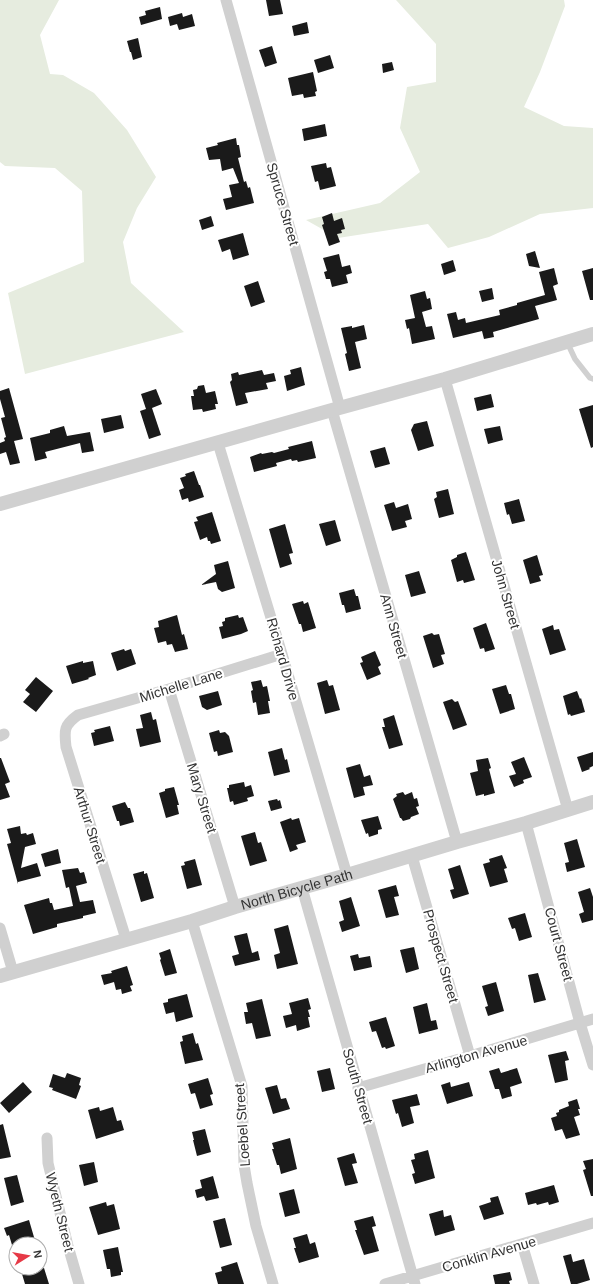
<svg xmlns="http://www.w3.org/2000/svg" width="593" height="1284" font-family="Helvetica,sans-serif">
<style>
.green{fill:#e6ecdf}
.building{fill:#1a1a1a}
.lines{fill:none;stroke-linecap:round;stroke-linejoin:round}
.service{stroke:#d0d0d0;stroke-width:5.5}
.minor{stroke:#d0d0d0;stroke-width:11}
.tertiary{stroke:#d0d0d0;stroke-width:14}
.labels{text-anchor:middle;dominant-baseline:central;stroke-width:4;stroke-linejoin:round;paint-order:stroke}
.street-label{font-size:14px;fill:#333;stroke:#fff}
</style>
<rect width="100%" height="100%" fill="#fff"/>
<path class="green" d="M0 0H59L40 35 50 74 63 75 94 93 127 130 156 177 137 208 123 242 131 283 184 332 25 374 8 293 84 262 82 191 55 168 5 166 0 162Z
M396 0H564L565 6 540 72 524 107 564 126 593 128V208L540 214 489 237 448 248 428 224 338 238 306 220 380 203 420 172 400 128 407 87 436 82V44Z"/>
<path class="building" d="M266 0H280L283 14 269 16Z
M160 7 162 19 141 25 139 17 146 15 145 11Z
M182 13 183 17 192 14 195 26 179 30 177 24 170 26 168 17Z
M307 22 309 33 294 36 292 26Z
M138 38 142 57 133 60 131 52H130L127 41Z
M272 46 277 63 265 67 259 50Z
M330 55 334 68 318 73 314 60Z
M392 62 394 70 383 73 382 64Z
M313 72 317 91 315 92 316 96 304 98 303 94 292 96 288 78Z
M325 124 327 136 304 141 302 129Z
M236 138 237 145H239L241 157 238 158 244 182 246 181 248 188 250 187 254 203 226 210 223 199 232 197 229 185 239 183 233 168 222 171 220 159 209 160 206 148 218 145 217 143Z
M326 163 327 168 331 167 336 186 320 190 318 181 315 182 311 166Z
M332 213 334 221 342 218 345 229 341 230 342 233 337 234 340 242 329 246 322 225 324 224 322 217Z
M211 216 214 226 202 230 199 220Z
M243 233 249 255 233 260 230 249 222 252 218 240Z
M535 251 540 268 529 266 526 254Z
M339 254 342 267 350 265 352 273 346 275 348 283 332 287 330 279H326L324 272 327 271 323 258Z
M453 260 456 271 444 275 441 264Z
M554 268 558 284 553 286 557 300 535 306 539 319 493 332 494 337 484 339 482 331 453 338 447 314 456 312 458 320 465 318 466 323 500 315 499 310 517 305V303L545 295 539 272Z
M593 268V300H590L582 271Z
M258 281 265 302 251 307 244 286Z
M492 288 494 299 482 302 479 291Z
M425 291 427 299 430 298 432 309 422 312 426 327 432 326 435 339 412 344 409 328 407 329 405 320 415 318 410 295Z
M364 325 367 339 355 342 361 368 349 371 345 354 347 353 341 328 352 326V328Z
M301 367 305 385 287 391 284 376 291 374 290 370Z
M262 370 264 375 274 373 276 381 266 383 268 389 245 393 248 403 236 406 230 382 232 380 231 374 238 372 239 375Z
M204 385 206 393 215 391 218 404H215L216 409 203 412 202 409 193 410 191 396H194L193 390 197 389 198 386Z
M9 388 23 439 14 441 20 463 10 465 6 452 0 454V443L5 441 4 438 6 437 1 418 5 417 0 399V391Z
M156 389 162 404 152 408 161 435 149 439 140 411 146 409 141 394Z
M491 394 494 407 477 411 474 398Z
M593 405V447L591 448 579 409Z
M121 415 124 428 104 433 101 419Z
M427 421 434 446 418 451 411 430 414 424Z
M64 426 67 436 90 432 94 451 82 453 80 443 45 452 47 458 35 461 30 438 50 433V430Z
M500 426 503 440 488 444 484 429Z
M312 441 316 458 298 462 297 460 292 461 291 459 276 463 277 466 254 472 250 457 261 453 262 454 272 452 274 453 289 449 288 447Z
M385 447 390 464 375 468 370 451Z
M194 471 199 485H200L204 497 189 502 188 498 182 500 179 490 184 488 180 478 186 476 185 474Z
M448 489 454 514 439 518 434 499 437 497 436 492Z
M519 499 525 521 512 524 509 514 507 515 504 503Z
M394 502 396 508 408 504 412 519 405 521 407 527 392 531 384 505Z
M212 512 221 541 211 544 210 541H208L207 537 200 540 194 522 198 521 196 517Z
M335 520 341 541 326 546 319 524Z
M285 524 293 553 289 554 292 564 280 568 269 529Z
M466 552 475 580 464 583 463 580 457 582 451 560 457 557V555Z
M537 555 543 575 539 576 541 581 530 584 523 560Z
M228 561 235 588 222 592 218 589 216 582 201 585 216 574 214 565Z
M419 571 426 593 411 597 405 575Z
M354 589 356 596H358L361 609 346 613 344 605H342L339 593Z
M303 601 304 604 308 602 316 628 303 632 301 624H299L292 604Z
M177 615 182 635 184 634 188 649 175 652 172 644 167 645 166 641 158 643 154 628 159 627 158 621Z
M238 615 239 618 243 617 248 631 241 634 222 639 219 627 223 626 222 622 225 621V618Z
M486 623 495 649 485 652 484 648 480 649 473 628Z
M553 625 554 630 559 629 566 650 550 655 542 629Z
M432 633 434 635 439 634 445 654 441 655 444 664 433 668 423 636Z
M124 649 125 651 131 649 136 664 117 671 111 653Z
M375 651 381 665 378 667 381 674 367 680 360 663 363 662 361 657Z
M83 661V663L93 661 96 675 88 678 89 679 72 684 66 666Z
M36 677 53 691 36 712 23 702 30 694 25 690Z
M261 680 263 687 267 686 270 701H268L270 713 258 715 256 702 253 703 251 691 253 690 251 682Z
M327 680 329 686 333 685 340 710 325 714 317 683Z
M506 685 509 694H511L515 709 500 714 492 689Z
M218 691 222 705 207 710 202 707 199 696Z
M577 691 580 699 581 698 585 712 571 716 570 714 568 715 563 696Z
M452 699 455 702 458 701 467 725 453 730 443 702Z
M151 712 153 720 156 719 161 742 140 747 136 729 143 728 140 715Z
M394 715 403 745 389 749 382 727H385L383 719Z
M110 726 114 741 94 746 91 733 95 732 94 730Z
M219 730 220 733 225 732 229 736 233 752 218 756 217 751 214 752 209 733Z
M282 748 285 760 287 759 290 772 274 776 268 752Z
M593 752V766L589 768 590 769 582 772 577 757Z
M524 757 532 777 523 780 524 783 514 787 509 776 516 774 511 762Z
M0 758H1L10 782 5 784 10 797 0 800Z
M488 758 491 768 489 769 495 793 484 796V794L476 796 470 773 478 771 476 760Z
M360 764 364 777 370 775 373 785 363 787 365 795 354 798 346 768Z
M244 782 245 787 251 785 254 796 247 798 248 801 234 805 233 801 230 802 227 788H229V785Z
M174 787 179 805H177L179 814 166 818 159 793 165 791V789Z
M403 792 405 795 412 792 414 799 417 798 419 806 416 807 419 814 411 817 410 819 403 821 401 818H400L393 799 397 796 396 794Z
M277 799 278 801 280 800 282 808 271 811 268 801Z
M125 802 128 808H130L134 822 120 826 119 821H117L112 806Z
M378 816 382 829 378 830V834L369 837 368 833 366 834 361 820Z
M291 818 292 820 299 818 306 842 296 845 298 849 290 852 280 822Z
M20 826 21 834 26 833 27 835 33 833 36 844 25 847 21 868 37 863 41 876 18 882V884L7 844 11 843 7 829Z
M255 832 258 843 261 842 267 861 250 866 241 836Z
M577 839 585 867 567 872 565 863 569 862 564 843Z
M58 849 61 863 45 867 41 854Z
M502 855 507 868 504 869 508 882 490 887 483 864 490 862 489 859Z
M195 859 202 885 187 889 181 866 185 865 184 862Z
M460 865 469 894 453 899 450 890 454 889 448 869Z
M78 868 80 873 84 872 87 883 76 886 80 902 93 900 96 913 83 916V918L57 924V927L33 934 24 905 49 898 50 903H52L54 910 73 906 69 887 66 888 62 870Z
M144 871V874L147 873 154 898 141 902 133 874Z
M396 885 399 896 394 897 399 915 386 918 378 890Z
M590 888 593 897V920L582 923 579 914 584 912 578 892Z
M351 897 360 926 342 932 339 922 344 920 339 901Z
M525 913 532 937 519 941 515 928 512 929 508 918Z
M288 925 298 964 277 969 274 955 280 953 274 929Z
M247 933 252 953 258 951 260 960 235 966 232 956 239 954 234 936Z
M414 947 419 969 406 973 400 950Z
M170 949 177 973 165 976 160 960 161 959 159 953Z
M358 954 359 958 370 956 372 967 354 971 350 956Z
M127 966 133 985 130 986 132 991 122 994 121 989 116 990 114 982 104 985 101 975 112 973 111 971Z
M538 973 546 1000 534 1003 528 975Z
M496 982 504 1011 488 1016 485 1007 488 1006 482 986Z
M187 994 193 1017 176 1022 174 1012 166 1014 163 1003 168 1002V999Z
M308 998 311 1009 308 1010 310 1017H308L310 1027 297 1031 296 1025 286 1028 283 1016 292 1014 289 1003Z
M262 999 271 1036 256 1039 252 1023 246 1024 244 1012H248L246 1003Z
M427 1003 431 1021 436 1020 438 1029 419 1034 413 1007Z
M386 1017 395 1046 386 1049 385 1047 382 1048 376 1031 372 1032 369 1022Z
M193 1033 196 1044 198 1043 203 1060 185 1064 180 1042 183 1041 182 1036Z
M566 1051 569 1060 565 1061 568 1080 555 1083 548 1055Z
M330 1068 335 1089 322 1092 317 1071Z
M499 1068 501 1073 517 1068 522 1083 510 1087 512 1096 502 1099 499 1089H495L489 1071Z
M67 1073 81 1078 79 1085 81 1086 76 1099 52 1090 53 1088 49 1087 53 1074 65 1078Z
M208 1078 213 1094 210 1095 213 1105 200 1109 195 1093 191 1094 188 1084Z
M23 1082 32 1092 9 1113 0 1103Z
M450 1082 451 1087 469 1082 473 1096 447 1104 441 1085Z
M277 1085 281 1099 286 1098 290 1109 273 1114 265 1088Z
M417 1094 420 1105 410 1107 414 1123 402 1127 398 1113 396 1114 392 1100Z
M577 1099 580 1109H578L580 1115 574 1117 580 1135 566 1139 562 1129 555 1131 551 1118 557 1116 556 1113 559 1112V1110L569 1106 568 1102Z
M99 1107 100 1111 113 1107 117 1121 121 1120 124 1130 96 1139 88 1110Z
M3 1124 11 1157 0 1159V1125Z
M205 1129 211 1152 197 1156 193 1140H194L192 1132Z
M290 1138 297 1169 281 1174 279 1165H277L272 1149H274L272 1143Z
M428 1150 435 1178 415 1184 412 1174 415 1173 411 1160 415 1159 414 1154Z
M354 1153 357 1163 352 1164 358 1183 345 1186 337 1158Z
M593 1159V1196H591L583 1170 586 1169 583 1161Z
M94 1162 98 1182 84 1186 79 1165Z
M17 1175 24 1202 11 1206 4 1178Z
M213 1176 219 1198 206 1201 204 1196 197 1198 195 1190 202 1188 200 1180Z
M554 1185 559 1202 549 1205 548 1202 537 1205 536 1203 528 1205 525 1193Z
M294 1189 300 1213 285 1217 279 1193Z
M498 1196 504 1214 484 1220 479 1206 491 1202 490 1198Z
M106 1202 107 1206 114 1204 120 1229 98 1235 89 1207Z
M443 1210 444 1217 451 1215 455 1230 435 1236 429 1214Z
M373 1216 376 1226 372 1227 379 1251 364 1255 355 1230H357L354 1221Z
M225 1218 232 1245 220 1248 213 1221Z
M29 1220 36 1244 12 1245 9 1235 7 1236 4 1228Z
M307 1234 310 1244 315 1242 319 1257 299 1263 294 1248H296L293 1238Z
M118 1247 123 1272H121V1275L111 1277 110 1269H107L103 1250Z
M571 1254 573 1262 584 1259 590 1280 577 1284H571L563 1256Z
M237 1262 244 1284H218L215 1273 222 1271 221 1267Z
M44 1268 49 1284H25L22 1274Z
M510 1272 512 1280 509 1281 510 1284H495L493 1275Z"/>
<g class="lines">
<path class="service" d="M567 342 575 359 590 378 593 379"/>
<path class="minor" d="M226 0 340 408
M445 379 568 810
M332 410 457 842
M218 443 282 654 347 875
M169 689 235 907
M0 736 4 734
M526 823 580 1023 593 1065
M412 856 470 1056
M302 888 415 1284
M192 921 242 1086 244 1165 247 1183 256 1226 273 1284
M0 928 13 972
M126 939 66 747C64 730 64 725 78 715L169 689 282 654
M358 1088 470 1056 593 1019
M47 1138 48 1163 68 1246 79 1284
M522 1244 534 1284
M385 1284 593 1223"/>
<g class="tertiary">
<path d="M0 504 332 410 445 379 593 334"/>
<path id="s1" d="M0 976 192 921 235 907 347 875 457 842 526 823 593 802"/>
</g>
</g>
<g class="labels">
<g class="street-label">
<text transform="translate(283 204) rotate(74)">Spruce Street</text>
<text transform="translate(506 594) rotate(74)">John Street</text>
<text transform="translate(394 626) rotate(74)">Ann Street</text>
<text transform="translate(283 659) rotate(74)">Richard Drive</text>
<text transform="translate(181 685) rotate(-17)">Michelle Lane</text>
<text transform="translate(202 798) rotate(73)">Mary Street</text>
<text transform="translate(90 825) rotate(73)">Arthur Street</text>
<text stroke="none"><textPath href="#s1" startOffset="309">North Bicycle Path</textPath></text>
<text transform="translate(559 944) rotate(75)">Court Street</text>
<text transform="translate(441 956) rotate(74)">Prospect Street</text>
<text transform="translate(476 1054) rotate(-16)">Arlington Avenue</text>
<text transform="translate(358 1086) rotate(74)">South Street</text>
<text transform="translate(242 1125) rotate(-94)">Loebel Street</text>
<text transform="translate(60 1212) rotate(76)">Wyeth Street</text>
<text transform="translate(489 1254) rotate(-16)">Conklin Avenue</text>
</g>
</g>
<g transform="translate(28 1256) rotate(79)"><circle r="19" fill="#ffffff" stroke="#adadad"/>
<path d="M0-3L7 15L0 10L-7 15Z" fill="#e63946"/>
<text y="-6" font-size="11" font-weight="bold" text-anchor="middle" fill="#333333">N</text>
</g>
</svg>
